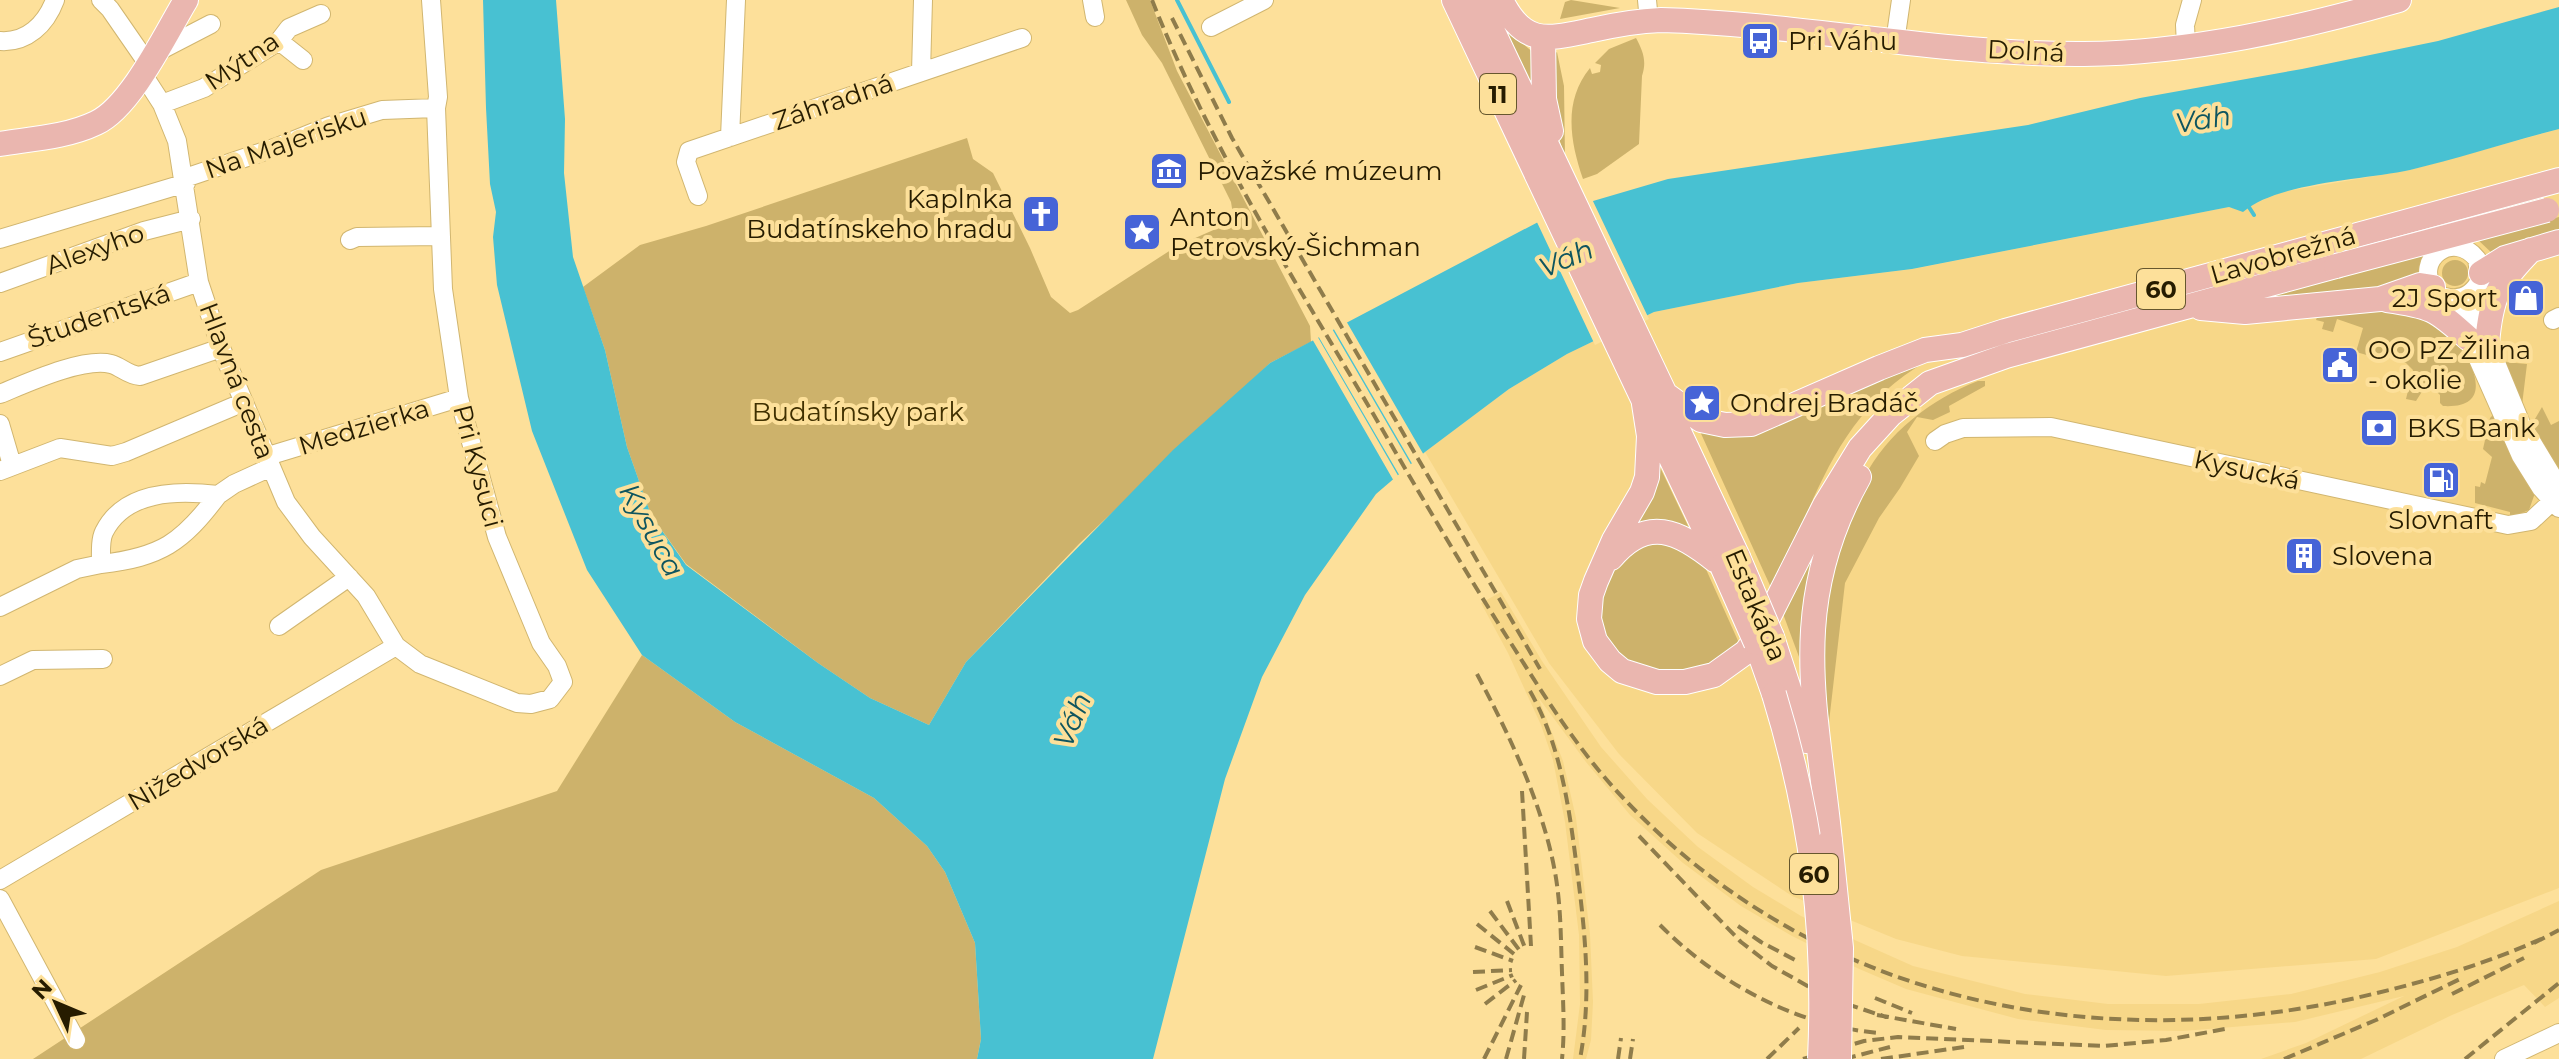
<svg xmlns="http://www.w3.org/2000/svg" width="2559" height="1059" font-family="Montserrat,sans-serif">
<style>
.built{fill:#f7d788}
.green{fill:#cdb26b}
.water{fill:#48c1d2}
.pier{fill:#fde09a}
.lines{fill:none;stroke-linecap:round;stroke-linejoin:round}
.stream{stroke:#48c1d2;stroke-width:4}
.minor-casing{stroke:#d1b670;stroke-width:20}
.major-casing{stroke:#fff;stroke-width:26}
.minor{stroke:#fff;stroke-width:18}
.major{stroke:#eab6af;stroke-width:24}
.rail{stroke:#8f7c4b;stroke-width:4;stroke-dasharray:12 6;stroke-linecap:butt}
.major-bridge-casing{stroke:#fff;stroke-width:26;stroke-linecap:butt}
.major-bridge{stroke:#eab6af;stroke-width:24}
.labels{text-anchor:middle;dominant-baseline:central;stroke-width:8;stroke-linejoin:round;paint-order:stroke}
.shield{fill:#fde09a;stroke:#66572e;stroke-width:2}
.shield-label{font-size:24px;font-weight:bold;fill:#261c00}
.poi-label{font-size:26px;fill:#261c00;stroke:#fde09a;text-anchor:start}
.street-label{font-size:26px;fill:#261c00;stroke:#fde09a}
.park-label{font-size:26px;fill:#403000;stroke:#fde09a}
.water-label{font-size:28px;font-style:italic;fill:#0f555f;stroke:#fde09a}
</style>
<rect width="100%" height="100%" fill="#fde09a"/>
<path class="built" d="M2559 129V888L2376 959 2166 976 1962 956 1896 939 1792 896 1697 833 1619 754 1549 663 1425 452 1509 389 1567 354 1654 312 1798 283 1913 269 2229 207 2243 211 2251 205 2282 192 2410 170Z
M1501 592 1542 661 1601 747 1647 799 1698 847 1753 887 1801 916 1913 966 2025 994 2108 1004H2199L2291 994 2380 972 2457 947 2559 901V998L2545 1007 2524 985 2452 1015 2361 1059H2261L2306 1043 2404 996 2295 1022 2183 1031 2106 1030 2018 1019 1906 989 1857 968 1792 936 1741 906 1683 863 1630 815 1586 762 1538 697 1563 761 1576 818 1590 934 1593 1002 1591 1040 1586 1059H1573L1580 1004 1579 935 1565 822 1553 760 1541 725 1508 653 1481 603Z"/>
<path class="green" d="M1126 0H1150L1177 71 1310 326 1311 342 1270 363 1079 544 966 662 929 725 870 698 818 663 686 564 651 515 627 447 605 350 583 287 640 245 706 226 967 138 973 159 993 173 1030 248 1051 297 1070 313 1078 310 1177 246 1234 221 1231 202 1162 63 1142 35Z
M1486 0 1510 33 1534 53 1538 104Z
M1571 0 1620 8 1560 19 1565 2Z
M1636 38C1643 51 1647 61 1642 76L1639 144 1597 174 1583 179C1570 141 1563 101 1590 68L1592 74 1600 72 1601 65 1595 63 1609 49Z
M1557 52 1564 86 1565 158 1555 125 1552 56Z
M2559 217V234L2495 256 2476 238Z
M2427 251 2421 262 2420 279 2369 293 2217 305Z
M2442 273a13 13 0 1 1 26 0a13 13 0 1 1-26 0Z
M2413 308C2428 319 2449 330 2460 344 2464 348 2466 356 2469 361 2482 389 2478 408 2443 406L2440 403V395L2433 388 2423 390 2416 401 2406 399 2413 370 2406 363 2385 352 2381 359 2356 352 2363 328 2337 319 2333 332 2322 329 2324 322 2316 320 2317 317Z
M1927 361C1835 413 1814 504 1773 592L1698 427Z
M2505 362 2527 364 2522 405Z
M1978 381H1985V386L1949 406 1950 412 1933 420 1917 417 1907 432 1919 456 1900 488 1879 518 1845 583 1829 722C1823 679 1816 618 1829 576 1834 559 1841 541 1847 524 1853 509 1857 492 1864 478 1887 433 1931 399 1978 381Z
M2542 407 2551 425 2559 421V469L2544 451 2532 424Z
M2494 414 2535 493 2529 510 2510 518V512L2475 503V486L2480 487 2481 482 2485 484 2492 457 2483 449 2490 418Z
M1658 463 1689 528 1688 532 1624 533Z
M1856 463 1802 665 1782 611Z
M1660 536 1705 567 1739 643 1708 666 1677 673 1636 667 1612 649 1601 628 1599 616 1602 592 1622 554Z
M642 655 735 722 874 798 927 846 945 872 975 943 981 1039 977 1059H33L321 870 557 791Z"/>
<path class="water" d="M483 0H556L565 119 564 173 573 257 605 350 627 447 651 515 686 565 818 663 870 698 929 725 966 662 1173 450 1270 363 1559 211 1668 179 2028 125 2140 98 2302 69 2438 41 2559 7V129C2509 142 2460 158 2410 170 2364 180 2278 182 2243 212L2229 207 1912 269 1798 283 1654 312 1567 354 1509 389 1425 452 1376 494 1305 595 1262 677 1225 779 1153 1059H977L981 1039 975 943 945 872 927 846 874 798 735 722 642 655 587 570 532 431 497 285 493 237 496 212 490 184 486 108Z"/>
<path class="pier" d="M1591 197 1649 319 1624 331 1564 205Z
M1558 207 1621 332 1595 345 1535 218Z
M1345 319 1425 457 1414 467 1332 326Z
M1331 327 1413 468 1401 478 1317 334Z
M1316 334 1400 479 1395 483 1311 337Z"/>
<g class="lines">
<path class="stream" d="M1177 0 1229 102
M2247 204 2254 215"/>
<g class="minor-casing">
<path id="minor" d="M101 0 110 9 148 64
M1092 0 1095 17
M1647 0 1649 21
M1211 27 1264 0
M0 41C27 43 46 24 55 0
M279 41 303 60
M1895 42 1901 0
M2186 45 2185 25 2192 0
M155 53 211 24
M921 72 923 0
M142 73 162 104 177 141 199 282 221 348 286 502 312 537 366 596 396 646 420 664 517 703 531 704 550 699 563 682 557 666 541 643 497 537 459 398 443 289 436 108 438 97 431 0
M162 104 204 88 279 41 289 28 321 14
M730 137 736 0
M185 178 277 147 329 126 382 110 436 108
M698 196 686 162 689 151 1022 38
M0 239 186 183
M350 240 357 237 440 236
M0 283 144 231 191 219
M2468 295 2522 426 2559 487
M2445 297C2461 301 2473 295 2480 280L2477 259C2453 229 2413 260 2434 289 2439 295 2448 300 2454 305L2521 456 2541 488 2559 508
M2553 320 2559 317
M0 352 199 282
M0 394C27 383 83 357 111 364 122 367 127 375 140 376L221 348
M0 424 12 465
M1935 441 1945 434 1963 428 2051 427 2508 525 2531 521 2559 495
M268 456 459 398
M0 471 60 448 112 456 126 452 244 402
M101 564C161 557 182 543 218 495
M0 607 77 569 101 564C101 554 100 540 104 532 125 490 178 490 218 495L234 484 271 467
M279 626 349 577
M0 676 33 660 103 659
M0 880 396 646
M0 899 76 1040
M2504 1059 2559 1033"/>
</g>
<g class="major-casing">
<path id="major" d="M1454 0 1722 566
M1478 0 1665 394 1673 419 1738 557
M1501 0C1524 47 1548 39 1592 30 1614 25 1638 21 1661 20 1802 24 1942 55 2084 54 2190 53 2297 29 2399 0
M1543 38 1544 99 1551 131
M0 144C31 139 67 137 96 123 131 107 166 33 186 0
M2481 273 2505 258 2559 242
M2387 300C2431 306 2436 309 2469 339
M2201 308 2245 312 2380 299 2420 285 2433 287
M2487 344C2491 295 2498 284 2531 250
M1665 394 1701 420 1725 425 1751 424 1879 368 1925 350 1962 345 2005 331 2559 180
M1644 404 1649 436 1647 477 1642 492 1614 540 1596 581 1591 595 1589 619 1595 641 1610 661 1622 671 1657 682H1685L1714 675 1746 652 1761 632 1825 505 1860 448 1891 414 1930 383 2006 356 2336 266
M1611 558C1647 515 1679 531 1716 561
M1772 637 1806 741
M1756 643 1774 694
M1830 841C1816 705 1787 605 1859 477"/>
</g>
<use href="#minor" class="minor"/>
<use href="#major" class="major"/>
<path class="rail" d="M1152 0C1210 146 1295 281 1375 417 1420 494 1465 572 1514 648 1548 702 1583 757 1628 803 1824 1008 2109 1059 2377 993 2434 979 2488 963 2541 939
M1172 18 1232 138 1540 669
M1477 674C1511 738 1550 819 1558 893 1561 919 1561 946 1562 973 1563 1002 1565 1030 1562 1059
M1530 691C1561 746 1569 807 1577 869 1585 931 1592 996 1580 1059
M1522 791 1531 946
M1639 836 1741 942 1772 966 1829 998 1886 1017
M1507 901 1525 948
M1490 911 1520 951
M1477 924 1514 954
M1660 925C1718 983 1796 1026 1879 1033
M1738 926 1761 942 1797 961
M2534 943 2559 930
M1475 947 1513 961
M1473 972 1512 970
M1476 990 1513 975
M2452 994 2524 958
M1875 998 1912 1013
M1485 1004 1516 980
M1877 1015 1956 1029
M1484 1059 1521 985
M1506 1059 1524 995
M1524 1059 1527 1012
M1618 1059 1621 1038
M1630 1059 1633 1039
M1767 1059 1799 1028
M1803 1059 1864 1041 1898 1037 2104 1046 2166 1040 2225 1029
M1844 1059 1890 1047
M1881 1059 1964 1047
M2284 1059 2376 1020 2462 978
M2465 1059 2559 983"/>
<g class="major-bridge-casing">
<path id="major-bridge" d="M2336 266 2547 210
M1738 557 1772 637
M1722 566 1756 643
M1774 694C1812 818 1826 930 1820 1059
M1830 841 1841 948 1839 1059"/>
</g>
<use href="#major-bridge" class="major-bridge"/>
</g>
<defs>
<g id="bus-square" transform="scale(2)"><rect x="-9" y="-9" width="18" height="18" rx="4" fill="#4664d7" stroke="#fde09a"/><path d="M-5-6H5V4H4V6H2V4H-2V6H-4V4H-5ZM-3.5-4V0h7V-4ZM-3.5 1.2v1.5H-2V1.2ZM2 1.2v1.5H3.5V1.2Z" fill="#fff"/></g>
<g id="museum-square" transform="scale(2)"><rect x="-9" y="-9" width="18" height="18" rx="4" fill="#4664d7" stroke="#fde09a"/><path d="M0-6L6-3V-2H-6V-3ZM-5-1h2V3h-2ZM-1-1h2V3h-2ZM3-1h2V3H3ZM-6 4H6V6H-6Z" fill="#fff"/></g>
<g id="church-square" transform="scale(2)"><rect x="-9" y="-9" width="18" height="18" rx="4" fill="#4664d7" stroke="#fde09a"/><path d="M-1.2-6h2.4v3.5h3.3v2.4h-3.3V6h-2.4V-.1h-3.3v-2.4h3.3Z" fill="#fff"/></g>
<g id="sight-square" transform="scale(2)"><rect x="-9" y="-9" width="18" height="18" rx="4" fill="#4664d7" stroke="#fde09a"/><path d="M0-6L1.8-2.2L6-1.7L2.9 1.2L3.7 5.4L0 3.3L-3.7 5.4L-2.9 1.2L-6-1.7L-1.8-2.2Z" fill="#fff"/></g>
<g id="shop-square" transform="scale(2)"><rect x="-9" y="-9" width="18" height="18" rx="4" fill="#4664d7" stroke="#fde09a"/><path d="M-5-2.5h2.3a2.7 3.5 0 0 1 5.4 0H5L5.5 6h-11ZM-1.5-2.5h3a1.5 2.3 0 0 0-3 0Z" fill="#fff"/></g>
<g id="civic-square" transform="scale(2)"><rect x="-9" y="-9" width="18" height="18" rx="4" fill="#4664d7" stroke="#fde09a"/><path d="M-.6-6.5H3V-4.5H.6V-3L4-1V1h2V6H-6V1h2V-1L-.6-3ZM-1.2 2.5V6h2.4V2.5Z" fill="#fff"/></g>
<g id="bank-square" transform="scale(2)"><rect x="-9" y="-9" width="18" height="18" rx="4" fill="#4664d7" stroke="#fde09a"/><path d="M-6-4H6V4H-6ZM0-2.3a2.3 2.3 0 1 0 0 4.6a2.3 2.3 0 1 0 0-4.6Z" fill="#fff"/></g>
<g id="fuel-square" transform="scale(2)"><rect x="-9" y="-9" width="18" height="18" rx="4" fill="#4664d7" stroke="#fde09a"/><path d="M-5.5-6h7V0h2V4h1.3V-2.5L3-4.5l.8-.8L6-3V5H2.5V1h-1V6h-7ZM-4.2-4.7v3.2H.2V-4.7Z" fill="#fff"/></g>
<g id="building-square" transform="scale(2)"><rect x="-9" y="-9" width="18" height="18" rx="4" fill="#4664d7" stroke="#fde09a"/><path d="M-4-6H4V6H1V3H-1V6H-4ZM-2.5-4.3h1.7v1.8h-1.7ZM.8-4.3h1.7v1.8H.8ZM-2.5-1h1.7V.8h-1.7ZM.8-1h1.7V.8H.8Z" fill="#fff"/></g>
</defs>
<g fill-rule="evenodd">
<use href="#bus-square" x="1760" y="41"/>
<use href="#museum-square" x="1169" y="171"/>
<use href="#church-square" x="1041" y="214"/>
<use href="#sight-square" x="1142" y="232"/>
<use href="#shop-square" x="2526" y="298"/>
<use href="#civic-square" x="2340" y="365"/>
<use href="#sight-square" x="1702" y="403"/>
<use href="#bank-square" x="2379" y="428"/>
<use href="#fuel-square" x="2441" y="480"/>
<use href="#building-square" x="2304" y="556"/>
</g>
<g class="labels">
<g class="shield">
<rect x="1480" y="74" width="36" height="40" rx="6"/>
<rect x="2137" y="269" width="48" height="40" rx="6"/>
<rect x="1790" y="854" width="48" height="40" rx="6"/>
</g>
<g class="shield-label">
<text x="1498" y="94">11</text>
<text x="2161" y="289">60</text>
<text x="1814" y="874">60</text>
</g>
<g class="poi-label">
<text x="1788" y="41">Pri Váhu</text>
<text x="1197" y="171">Považské múzeum</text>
<text x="1013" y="199" text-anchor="end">Kaplnka<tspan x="1013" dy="30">Budatínskeho hradu</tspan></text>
<text x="1170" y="217">Anton<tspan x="1170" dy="30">Petrovský-Šichman</tspan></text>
<text x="2498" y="298" text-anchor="end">2J Sport</text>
<text x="2368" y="350">OO PZ Žilina<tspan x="2368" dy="30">- okolie</tspan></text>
<text x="1730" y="403">Ondrej Bradáč</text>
<text x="2407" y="428">BKS Bank</text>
<text x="2441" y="520" text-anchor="middle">Slovnaft</text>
<text x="2332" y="556">Slovena</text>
</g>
<g class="street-label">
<text transform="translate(2026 51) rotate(3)">Dolná</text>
<text transform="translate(242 61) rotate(-34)">Mýtna</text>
<text transform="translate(833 102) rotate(-19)">Záhradná</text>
<text transform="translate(286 143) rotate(-19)">Na Majerisku</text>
<text transform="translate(95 249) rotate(-20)">Alexyho</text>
<text transform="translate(2283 255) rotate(-16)">Ľavobrežná</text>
<text transform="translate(99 316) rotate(-19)">Študentská</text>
<text transform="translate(237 381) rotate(69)">Hlavná cesta</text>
<text transform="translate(364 427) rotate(-17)">Medzierka</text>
<text transform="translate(478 466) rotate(75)">Pri Kysuci</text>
<text transform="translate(2247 470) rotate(12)">Kysucká</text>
<text transform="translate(1756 605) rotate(67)">Estakáda</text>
<text transform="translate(198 763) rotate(-31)">Nižedvorská</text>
</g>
<g class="park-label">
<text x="858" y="412">Budatínsky park</text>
</g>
<g class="water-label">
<text transform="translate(2203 119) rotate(-9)">Váh</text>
<text transform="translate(1566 258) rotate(-23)">Váh</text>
<text transform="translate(652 530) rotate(61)">Kysuca</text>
<text transform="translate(1072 720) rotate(-68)">Váh</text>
</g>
</g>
<g transform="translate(56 1003) rotate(314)" stroke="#fde09a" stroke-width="6" paint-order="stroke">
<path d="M0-6L14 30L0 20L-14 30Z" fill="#261c00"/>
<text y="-12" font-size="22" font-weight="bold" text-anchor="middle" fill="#261c00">N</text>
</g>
</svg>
